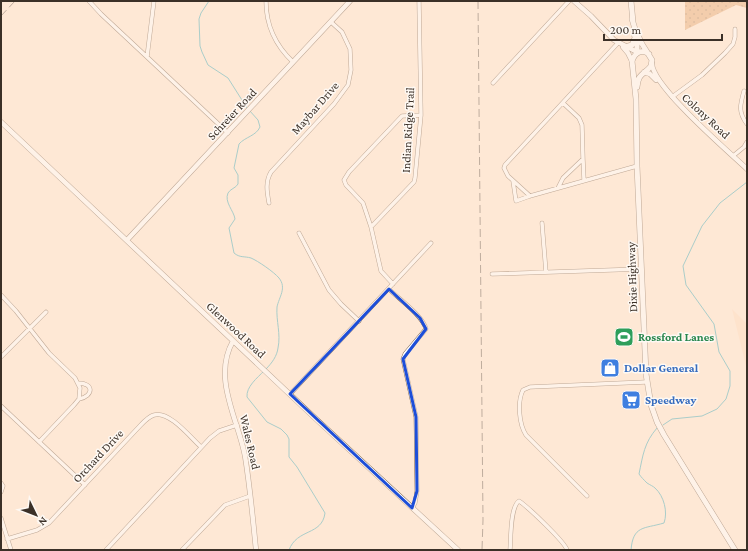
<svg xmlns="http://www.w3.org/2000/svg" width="748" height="551" font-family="'Crimson Pro',serif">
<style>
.built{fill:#ffddc1}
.green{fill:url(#green-dots)}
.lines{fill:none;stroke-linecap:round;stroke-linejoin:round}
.stream{stroke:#46adba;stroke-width:1}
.minor-casing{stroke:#765e4a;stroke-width:4.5}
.tertiary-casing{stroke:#765e4a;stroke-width:5.5}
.secondary-casing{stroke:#765e4a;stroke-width:6}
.minor{stroke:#fff;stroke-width:3.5}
.tertiary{stroke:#fff;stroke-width:4.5}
.secondary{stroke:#fff;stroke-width:5}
.rail{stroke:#74665a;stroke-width:1;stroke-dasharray:8 4;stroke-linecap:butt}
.marked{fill:none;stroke:#1d4ed8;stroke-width:3;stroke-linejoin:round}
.labels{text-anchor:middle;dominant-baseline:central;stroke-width:3;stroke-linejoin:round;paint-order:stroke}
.street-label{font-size:12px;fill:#3b3027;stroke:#fef9f4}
.leisure-label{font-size:12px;font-weight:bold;fill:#27864d;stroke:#fef9f4;text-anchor:start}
.shop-label{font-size:12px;font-weight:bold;fill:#366cbe;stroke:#fef9f4;text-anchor:start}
</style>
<defs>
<pattern id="green-dots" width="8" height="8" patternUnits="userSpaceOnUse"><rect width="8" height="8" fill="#e7ad7a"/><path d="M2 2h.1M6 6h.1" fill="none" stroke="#bc8d64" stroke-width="1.8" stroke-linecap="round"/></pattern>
</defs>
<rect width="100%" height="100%" fill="#fee8d6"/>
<path class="built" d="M732 309 747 324V370Z"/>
<path class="green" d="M685 1H747V8L736 5 685 30Z"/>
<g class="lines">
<path class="stream" d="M209 1 201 13 199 19 200 46 202 52 208 65 228 78 247 108
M249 110 258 120 260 127C256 136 245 137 239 144L234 168 238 175V184C236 188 230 189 228 193 224 202 234 211 235 219L229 228 234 253C240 258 244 256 251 258 258 261 274 272 279 278 287 288 279 297 277 307 276 321 281 334 278 348 277 356 272 363 266 369
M264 371C257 378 246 387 247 397L267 422 281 429 287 435 289 439V457L297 467 325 513C322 536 297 528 289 550
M663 425 672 419 702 416 717 409 726 399 730 386V371L719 352 714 324 686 285 683 266 702 226 720 203 747 182
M631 550C633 525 644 529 664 523 668 512 664 496 655 488 653 486 650 485 647 483 644 480 641 477 639 474 643 455 644 443 657 428"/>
<g class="minor-casing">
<path id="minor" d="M89 1 101 14 147 57 154 1
M266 1C266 26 275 45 293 62
M147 57 228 133
M493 83 569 1
M744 91C740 105 738 112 747 124
M672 97 702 75 725 53 733 44 735 37V29
M733 156 744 147 747 142
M583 159 584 180
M513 181 516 201 530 196 637 166
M558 188 563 178 583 159 582 125 579 118 563 103
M530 196 508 176 504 168 505 165 618 43
M269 203C267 192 265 182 271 172L334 104 348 85 351 70 350 49 342 32 331 22
M542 223 546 272
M371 227 363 203 346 185 344 180 349 172 402 116 421 115
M299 233 329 290 341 304 359 321
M492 274 641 269
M393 284 381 271 371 227 414 182 415 178 421 115 419 1
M389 289C399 299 423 316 426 329L405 354 403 359 416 417 417 491 415 503 412 508
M1 295 16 311 49 353 75 378 80 388 79 399
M1 357 46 312
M290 394 431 243
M1 406 85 485
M39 442 74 405 79 399C94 396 94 383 78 383
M1 483 3 486 1 492
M587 496 526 435C519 424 517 402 523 390L530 387 646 382
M1 518 11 550
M7 539 37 530 49 523 137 429C142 424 147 417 154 415 169 410 191 438 201 447
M106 550 210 438 219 431 237 425
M182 550 225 505 250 496
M510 550C511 539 510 507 519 501 528 507 565 542 567 550"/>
</g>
<g class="tertiary-casing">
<path id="tertiary" d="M574 1 591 16 614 40 637 52
M623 47 628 53 632 61
M652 63C651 85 728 151 747 169
M644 72 650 74 656 80
M1 122 316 419 458 550
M127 240 350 1
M233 341C212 378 238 419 245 456 250 487 253 519 256 550"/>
</g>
<g class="secondary-casing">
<path id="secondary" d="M631 1 633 22
M632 19 635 29 642 44 652 60 651 66C644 75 638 73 637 87
M634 34 637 43V52
M625 47 632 45 635 38
M649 54C642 49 635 52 632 61L636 99 637 166 646 374 651 405 657 422 664 435 735 550"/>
</g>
<use href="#minor" class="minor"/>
<use href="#tertiary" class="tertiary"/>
<use href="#secondary" class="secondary"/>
<path class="rail" d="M478 1 483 520 482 550
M1 16 15 1"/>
</g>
<path d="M0 0H748V551H0ZM389 289 420 318 426 329 403 359 416 417 417 491 412 508 290 394Z" fill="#fee8d6" fill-opacity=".55" fill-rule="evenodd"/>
<path class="marked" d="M389 289 420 318 426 329 403 359 416 417 417 491 412 508 290 394Z"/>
<defs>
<g id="stadium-square" transform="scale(1)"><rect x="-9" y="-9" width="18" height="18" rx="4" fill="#2e9e5b" stroke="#fef9f4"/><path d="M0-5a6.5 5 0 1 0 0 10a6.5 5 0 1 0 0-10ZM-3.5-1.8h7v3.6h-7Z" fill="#fff"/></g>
<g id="shop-square" transform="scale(1)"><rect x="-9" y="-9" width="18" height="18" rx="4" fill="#3f7fe0" stroke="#fef9f4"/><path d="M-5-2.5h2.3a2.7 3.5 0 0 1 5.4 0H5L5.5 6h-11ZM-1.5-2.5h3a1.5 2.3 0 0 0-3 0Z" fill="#fff"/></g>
<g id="supermarket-square" transform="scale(1)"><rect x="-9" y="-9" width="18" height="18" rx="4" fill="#3f7fe0" stroke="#fef9f4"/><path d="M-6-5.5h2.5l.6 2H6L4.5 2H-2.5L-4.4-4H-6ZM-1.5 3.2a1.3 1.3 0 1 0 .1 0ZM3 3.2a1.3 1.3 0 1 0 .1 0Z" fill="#fff"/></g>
</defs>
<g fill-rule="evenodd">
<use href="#stadium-square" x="624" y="337"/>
<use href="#shop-square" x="610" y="368"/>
<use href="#supermarket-square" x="631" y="400"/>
</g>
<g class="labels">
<g class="street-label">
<text transform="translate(315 108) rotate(-49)">Maybar Drive</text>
<text transform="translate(232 114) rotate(-47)">Schreier Road</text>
<text transform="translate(706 116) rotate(43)">Colony Road</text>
<text transform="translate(408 130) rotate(-87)">Indian Ridge Trail</text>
<text transform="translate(632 277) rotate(-92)">Dixie Highway</text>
<text transform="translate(236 330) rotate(43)">Glenwood Road</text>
<text transform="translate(250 442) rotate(77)">Wales Road</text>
<text transform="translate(98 456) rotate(-47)">Orchard Drive</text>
</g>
<g class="leisure-label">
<text x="638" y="337">Rossford Lanes</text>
</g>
<g class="shop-label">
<text x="624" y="368">Dollar General</text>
<text x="645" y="400">Speedway</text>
</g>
</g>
<rect width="748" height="551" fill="none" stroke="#3b3027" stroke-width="4"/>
<g transform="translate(36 515) rotate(133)" stroke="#fef9f4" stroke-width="3" paint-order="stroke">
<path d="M0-3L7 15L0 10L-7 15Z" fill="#3b3027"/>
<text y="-6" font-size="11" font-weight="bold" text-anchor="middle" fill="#3b3027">N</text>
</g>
<path d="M604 34v6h118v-6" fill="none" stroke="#3b3027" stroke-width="2"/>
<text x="610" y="34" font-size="12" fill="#3b3027" stroke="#fef9f4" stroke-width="3" paint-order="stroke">200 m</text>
</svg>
